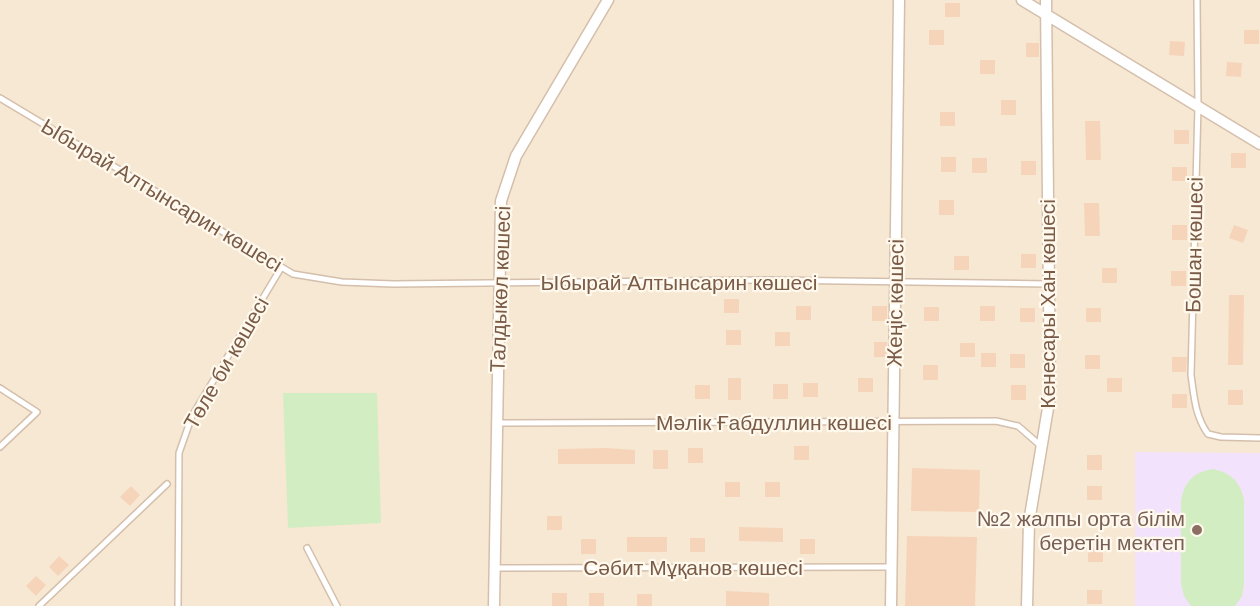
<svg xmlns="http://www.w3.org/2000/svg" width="1260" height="606" font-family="Helvetica,sans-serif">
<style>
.residential{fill:#f7e8d3}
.education{fill:#f2e2fb}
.green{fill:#d2edc2}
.building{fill:#f6d4ba}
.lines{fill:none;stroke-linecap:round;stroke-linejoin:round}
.lane-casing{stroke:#d4bfac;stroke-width:8}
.street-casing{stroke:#d4bfac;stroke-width:13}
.lane{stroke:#fff;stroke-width:5}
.street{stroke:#fff;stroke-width:10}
.education-dot{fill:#8d6e63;stroke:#fff9ed;stroke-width:2}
.labels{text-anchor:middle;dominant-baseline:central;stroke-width:4.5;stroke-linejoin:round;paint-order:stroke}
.street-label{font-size:21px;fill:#7a5b47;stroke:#fff9ed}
.education-label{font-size:21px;fill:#785e54;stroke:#fff9ed;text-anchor:end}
</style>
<rect width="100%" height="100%" fill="#fef5e5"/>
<path class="residential" d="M0 0H1260V606H0Z"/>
<path class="education" d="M1135 452 1260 453V606H1135Z"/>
<path class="green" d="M283 393H377L381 523 288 528Z
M1213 469C1231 473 1240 481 1244 500V584L1242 596 1235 606H1191L1184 596 1181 584V500C1185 481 1194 472 1213 469Z"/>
<path class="building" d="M945 3H960V17H945Z
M929 30H944V45H929Z
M1244 30H1259V44H1244Z
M1170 41 1185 42 1184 56 1169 55Z
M1026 43H1039V57H1026Z
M980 60H995V74H980Z
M1227 62 1242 63 1241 77 1226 76Z
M1001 100H1016V115H1001Z
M940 112H955V126H940Z
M1085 121H1100L1101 160H1086Z
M1174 130H1189V144H1174Z
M1231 153H1246V168H1231Z
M941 157H956V172H941Z
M972 158H987V173H972Z
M1021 161H1036V175H1021Z
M1172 167H1187V181H1172Z
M939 200H954V215H939Z
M1084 203H1099L1100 236H1085Z
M1172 225H1187V240H1172Z
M1234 225 1248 230 1243 243 1229 238Z
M1021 254H1036V268H1021Z
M954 256H969V270H954Z
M1102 268H1117V283H1102Z
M1171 271H1186V286H1171Z
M1229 295H1244L1243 365H1228Z
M724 299H739V313H724Z
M796 306H811V320H796Z
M872 306H887V321H872Z
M980 306H995V321H980Z
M924 307H939V321H924Z
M1020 308H1035V322H1020Z
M1086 308H1101V322H1086Z
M726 330H741V345H726Z
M775 332H790V346H775Z
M874 342H887V357H874Z
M960 343H975V357H960Z
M981 353H996V367H981Z
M1010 354H1025V368H1010Z
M1085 355H1100V369H1085Z
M1172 357H1187L1186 372H1172Z
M923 365H938V380H923Z
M728 378H741V400H728Z
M858 378H873V392H858Z
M1107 378H1122V392H1107Z
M803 383H818V397H803Z
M773 384H788V399H773Z
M695 385H710V399H695Z
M1011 385H1026V400H1011Z
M1228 390H1243V405H1228Z
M1172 394H1187V408H1172Z
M794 446H809V460H794Z
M607 448 635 450V464H558V449Z
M688 448H703V463H688Z
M653 450H668V469H653Z
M1087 455H1102V470H1087Z
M912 468 980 470 979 512 911 511Z
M725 482H740V497H725Z
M765 482H780V497H765Z
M131 486 140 495 130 506 120 497Z
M1087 486H1102V500H1087Z
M547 516H562V530H547Z
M739 527 783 528V542L739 541Z
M907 536 977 537 975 606H905Z
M627 537H667V552H627Z
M690 538H705V552H690Z
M581 539H596V554H581Z
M800 539H815V554H800Z
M1088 548H1103V562H1088Z
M59 556 69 565 58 576 49 567Z
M36 576 46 585 36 596 26 586Z
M1087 590H1102V604H1087Z
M726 591 769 593V606H726Z
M552 593H567V606H552Z
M589 593H604V606H589Z
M637 594H652V606H637Z"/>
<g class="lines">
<g class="lane-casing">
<path id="lane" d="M1197 0 1198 106 1191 375C1194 396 1195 416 1208 434L1221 437 1260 438
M0 98 293 274 342 282 393 284 771 280 1048 284
M0 388 37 412 0 447
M497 423 996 421 1018 426 1041 446
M307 548 337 606
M494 568 892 567
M39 606 167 484
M178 606 179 453 192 416 281 268"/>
</g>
<g class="street-casing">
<path id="street" d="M1022 0 1260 144
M494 606 501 201 516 156 608 0
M891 606 899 0
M1027 606 1029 522 1050 396 1046 0"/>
</g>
<use href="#lane" class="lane"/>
<use href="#street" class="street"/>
</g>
<circle class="education-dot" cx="1197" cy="530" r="6"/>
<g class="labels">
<g class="street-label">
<text transform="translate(162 195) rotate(31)">Ыбырай Алтынсарин көшесі</text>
<text transform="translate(1194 245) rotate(-89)">Бошан көшесі</text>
<text x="679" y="282">Ыбырай Алтынсарин көшесі</text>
<text transform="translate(500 289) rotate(-88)">Талдыкөл көшесі</text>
<text transform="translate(895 303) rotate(-89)">Жеңіс көшесі</text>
<text transform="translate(1047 304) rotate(-90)">Кенесары Хан көшесі</text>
<text transform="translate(226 363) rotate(-60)">Төле би көшесі</text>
<text x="774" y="422">Мәлік Ғабдуллин көшесі</text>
<text x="693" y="567">Сәбит Мұқанов көшесі</text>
</g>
<g class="education-label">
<text x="1185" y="518">№2 жалпы орта білім<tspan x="1185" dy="24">беретін мектеп</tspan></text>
</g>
</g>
</svg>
